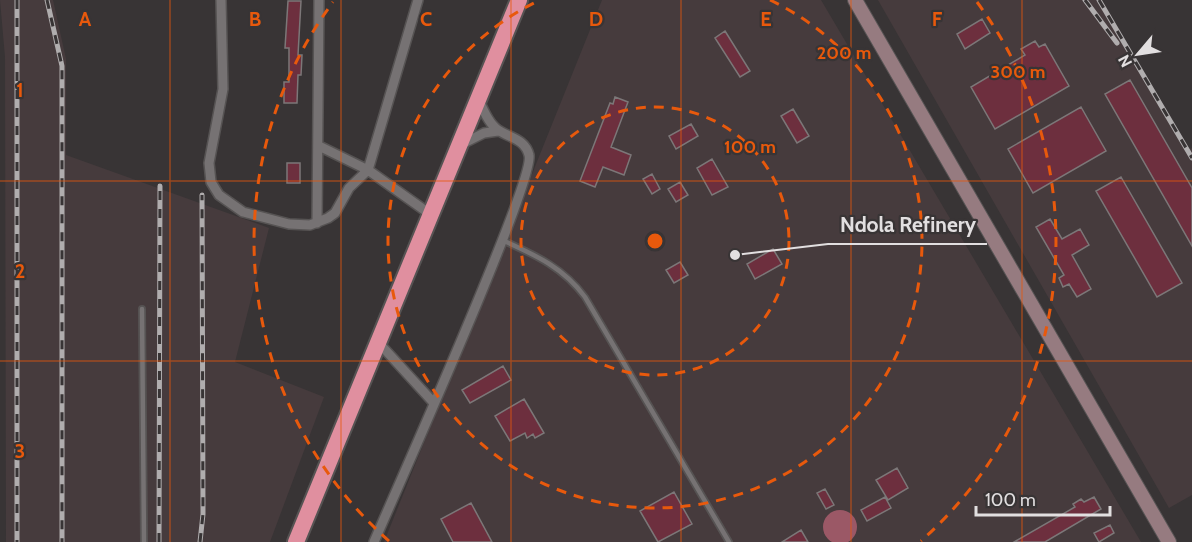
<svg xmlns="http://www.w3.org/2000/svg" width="1192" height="542" font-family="Cabin,sans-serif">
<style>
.built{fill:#463b3d}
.water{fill:#9b5866}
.building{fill:#6d2f3e;stroke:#7c7778;stroke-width:1.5}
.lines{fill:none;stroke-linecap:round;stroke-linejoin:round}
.lane-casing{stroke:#565353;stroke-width:8}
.street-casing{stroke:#565353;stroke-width:12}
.secondary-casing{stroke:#565353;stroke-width:16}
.highway-casing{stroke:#565353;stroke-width:20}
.lane{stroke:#767273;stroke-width:4.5}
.street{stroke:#767273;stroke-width:9}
.secondary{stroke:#967b80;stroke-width:14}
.highway{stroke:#e08f9f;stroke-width:16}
.rail-casing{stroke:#b0adae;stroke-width:5}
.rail{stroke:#383435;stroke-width:3;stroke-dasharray:9;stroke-linecap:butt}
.grid{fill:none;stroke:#e8590c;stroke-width:1.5;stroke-opacity:0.55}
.ring{fill:none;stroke:#e8590c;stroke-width:3;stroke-dasharray:10 8}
.grid-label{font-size:20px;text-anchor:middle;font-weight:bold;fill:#e8590c;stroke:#383435;stroke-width:4.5;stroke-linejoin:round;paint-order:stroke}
.centre{fill:#e8590c;stroke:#383435;stroke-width:3}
.ring-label{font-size:18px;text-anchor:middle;font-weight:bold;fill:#e8590c;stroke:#383435;stroke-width:4.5;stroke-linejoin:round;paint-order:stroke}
.leader{fill:none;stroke:#e2dfe0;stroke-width:2}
.callout-dot{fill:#e2dfe0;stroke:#383435;stroke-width:2}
.callout-label{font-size:21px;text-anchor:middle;font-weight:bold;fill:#e2dfe0;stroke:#383435;stroke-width:4.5;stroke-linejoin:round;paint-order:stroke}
</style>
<rect width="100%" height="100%" fill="#383435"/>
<path class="built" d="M0 0H53L66 59V155L269 228 235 362 324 397 270 542H6L5 57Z
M602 0H821L1141 542H384Z
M878 0H1100L1187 151 1192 148V495L1169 508Z"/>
<path class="water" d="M823 527a17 17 0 1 1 34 0a17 17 0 1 1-34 0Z"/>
<path class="building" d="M288 1H301L298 55H302L301 75H298L297 103H284V82H289V48H285Z
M982 19 990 33 965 49 957 34Z
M725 31 750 71 740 77 715 38Z
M1035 41 1039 47 1045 44 1069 86 995 129 971 87 1025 55 1021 49Z
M1130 80 1192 188V246L1105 94Z
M615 97 628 102 611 147 631 155 624 175 603 167 595 187 580 181 610 103 613 104Z
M1081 107 1106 151 1033 193 1008 149Z
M793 109 809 136 797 143 781 116Z
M691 124 698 136 676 149 669 136Z
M712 159 728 187 712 195 697 168Z
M287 163H300V183H287Z
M652 174 660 189 652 194 643 179Z
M1121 177 1182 283 1157 297 1096 191Z
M680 182 688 195 676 202 668 189Z
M1050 219 1062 239 1080 229 1089 245 1072 255 1091 289 1077 297 1069 284 1063 287 1059 278 1064 275 1036 227Z
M773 249 782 264 755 279 747 264Z
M680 262 688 275 674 283 666 270Z
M503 366 511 380 470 403 462 390Z
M524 399 544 433 535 438 533 434 527 438 525 433 510 441 495 416Z
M897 468 908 488 888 500 876 480Z
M825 489 834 505 826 509 817 493Z
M674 492 692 524 658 542 640 511Z
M885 497 891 508 867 521 861 510Z
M1094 497 1101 509 1045 542H1014L1075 507 1073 504 1081 499 1084 502Z
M471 503 492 542H453L441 519Z
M1110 525 1114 533 1099 542 1094 533Z
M801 530 808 542H782Z"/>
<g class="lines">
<g class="lane-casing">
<path id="lane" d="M502 240C535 255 563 267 585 297L729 542
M142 309 144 542"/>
</g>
<g class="street-casing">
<path id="street" d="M221 0 223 89 209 163 211 182 219 195 243 212 289 224 310 225 328 218 335 213 349 188 368 170 319 146
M418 0 368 170 430 214
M462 144 484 133 498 131
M317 223 319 0
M378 342 433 402
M374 542C394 495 536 179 529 155 525 139 510 138 498 130 489 124 483 110 479 100"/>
</g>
<g class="secondary-casing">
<path id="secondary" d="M855 0 1169 542"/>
</g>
<g class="highway-casing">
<path id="highway" d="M296 542 519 0"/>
</g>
<use href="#lane" class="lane"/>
<use href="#street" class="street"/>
<use href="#secondary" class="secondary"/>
<use href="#highway" class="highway"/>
<g class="rail-casing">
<path id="rail" d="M17 0V542
M47 0 62 66V542
M1085 0 1117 43
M1099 0 1192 158
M159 542 160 186
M200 542 203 514 202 195"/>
</g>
<use href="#rail" class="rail"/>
</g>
<path class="grid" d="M170 0V542M341 0V542M511 0V542M681 0V542M851 0V542M1022 0V542M0 181H1192M0 361H1192"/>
<g class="ring">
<circle cx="655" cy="241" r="134"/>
<path d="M770 0A267 267 0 1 1 540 0"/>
<path d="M389 541A401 401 0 0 1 333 2M977 2A401 401 0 0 1 921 541"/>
</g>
<g class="grid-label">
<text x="85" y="26">A</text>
<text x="255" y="26">B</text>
<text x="426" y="26">C</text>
<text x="596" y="26">D</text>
<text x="766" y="26">E</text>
<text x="937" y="26">F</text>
<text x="20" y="97">1</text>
<text x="20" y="278">2</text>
<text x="20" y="458">3</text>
</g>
<circle cx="655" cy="241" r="9" class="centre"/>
<g class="ring-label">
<text x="844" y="59">200 m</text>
<text x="1018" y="78">300 m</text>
<text x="750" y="153">100 m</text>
</g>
<path class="leader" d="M735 255L828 244H987"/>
<circle class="callout-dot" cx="735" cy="255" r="6"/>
<g class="callout-label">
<text x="908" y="232">Ndola Refinery</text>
</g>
<g transform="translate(1138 54) rotate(241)" stroke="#383435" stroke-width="4.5" paint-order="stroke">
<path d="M0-4.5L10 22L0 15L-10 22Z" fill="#e2dfe0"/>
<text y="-9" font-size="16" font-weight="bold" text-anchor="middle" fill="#e2dfe0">N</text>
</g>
<path d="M976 506v9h134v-9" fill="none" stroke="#e2dfe0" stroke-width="3"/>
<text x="985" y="506" font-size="18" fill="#e2dfe0" stroke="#383435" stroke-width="4.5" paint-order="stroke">100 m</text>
</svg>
